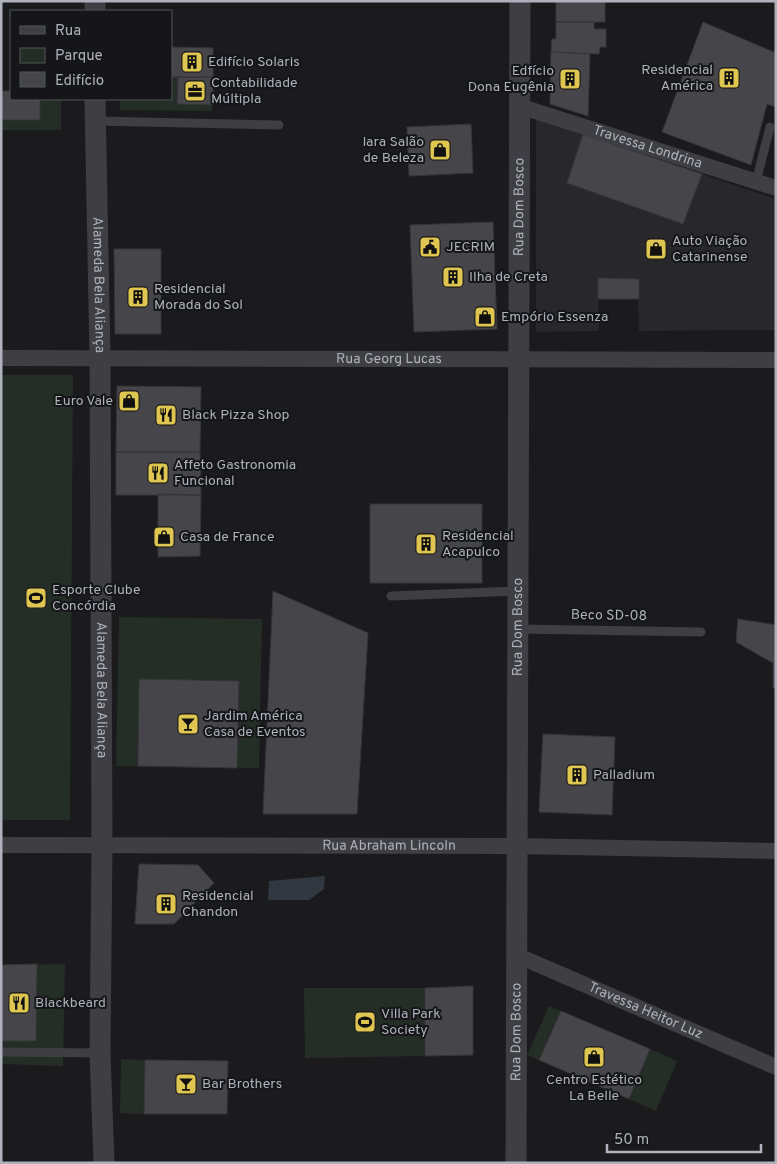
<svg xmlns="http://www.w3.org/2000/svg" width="777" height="1164" font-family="Overpass,sans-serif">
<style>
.built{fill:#28272a}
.green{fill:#252d27}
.water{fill:#323840}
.building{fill:#46464a;stroke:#363539}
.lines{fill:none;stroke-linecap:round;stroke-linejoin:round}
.service{stroke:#3e3e43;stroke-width:9}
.minor{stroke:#3e3e43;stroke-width:16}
.tertiary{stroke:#3e3e43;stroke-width:21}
.labels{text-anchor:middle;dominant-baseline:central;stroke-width:4;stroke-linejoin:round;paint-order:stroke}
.poi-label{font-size:14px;fill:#afb1bb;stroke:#161618;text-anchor:start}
.street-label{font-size:14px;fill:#afb1bb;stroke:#161618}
</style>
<rect width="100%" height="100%" fill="#1b1b1d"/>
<path class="built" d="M536 118 776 199V330L639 331 638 299H598L599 331 536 332Z"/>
<path class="green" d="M171 77H213L212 111 120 110V99H171Z
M1 91H11V99H61V130H1Z
M1 375H73L70 820H1Z
M119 617 262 619 259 768 116 766Z
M65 964 63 1066 1 1064V965Z
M304 988H425V1056L305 1058Z
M549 1006 561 1011 539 1060 527 1055Z
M650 1049 677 1061 656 1111 629 1099Z
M121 1059 145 1060 144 1114 120 1113Z"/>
<path class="water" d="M325 876 324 889 309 900H268L269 881Z"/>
<path class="building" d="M556 1H605V22H556Z
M556 22H594V29H606V47H600L599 54 551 52 552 39H556Z
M703 22 776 53V107L767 104 751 165 662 132Z
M171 47 213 48V77H171Z
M551 52 590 54 588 116 550 104Z
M178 77H213V105L177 104Z
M1 91H11V99H40V120H1Z
M471 124 473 173 409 176 407 127Z
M583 134 702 174 683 224 567 183Z
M493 222 497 329 414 332 410 225Z
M114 249H161V334H115Z
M598 278 639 279V299H598Z
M117 386 201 387 200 452H116Z
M116 452H200L201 495H116Z
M158 494 201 495 200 556 158 557Z
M370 504H482V583H370Z
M273 591 368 633 357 814H263Z
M738 619 776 625V688H773V663L736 642Z
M139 679 239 681 237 768 138 766Z
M543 734 615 737 612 815 539 812Z
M139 864 198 865 214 883 174 924H135Z
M37 964 36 1041H1V965Z
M473 986V1055L425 1056V988Z
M561 1011 650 1049 629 1099 539 1060Z
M145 1060 228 1061 227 1114H144Z"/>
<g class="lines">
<path class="service" d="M95 121 279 125
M756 182 770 127
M391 596 518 591
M518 629 701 632
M1 1052 100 1053"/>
<g class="minor">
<path id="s1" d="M519 106 776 188"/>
<path id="s2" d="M1 358 776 360"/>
<path id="s3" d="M1 845 517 846 776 851"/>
<path id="s4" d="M516 955 776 1067"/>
</g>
<g class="tertiary">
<path d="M95 11V1"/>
<path id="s5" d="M95 99 100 357 102 844 100 1053 104 1163"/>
<path id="s6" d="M516 1163 520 1"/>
</g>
</g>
<defs>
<g id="building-square" transform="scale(1.125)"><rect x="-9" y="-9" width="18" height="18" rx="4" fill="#dfc651" stroke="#161618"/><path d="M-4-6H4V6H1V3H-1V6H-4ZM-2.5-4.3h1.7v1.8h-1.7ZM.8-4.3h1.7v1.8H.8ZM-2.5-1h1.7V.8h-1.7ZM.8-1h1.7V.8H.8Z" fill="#111"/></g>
<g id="office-square" transform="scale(1.125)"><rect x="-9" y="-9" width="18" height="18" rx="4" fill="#dfc651" stroke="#161618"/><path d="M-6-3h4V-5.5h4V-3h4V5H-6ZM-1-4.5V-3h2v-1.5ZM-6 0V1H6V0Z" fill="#111"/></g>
<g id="shop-square" transform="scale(1.125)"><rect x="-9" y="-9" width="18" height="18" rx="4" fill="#dfc651" stroke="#161618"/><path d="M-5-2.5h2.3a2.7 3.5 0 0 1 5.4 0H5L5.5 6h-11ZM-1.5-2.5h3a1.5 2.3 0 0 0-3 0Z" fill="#111"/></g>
<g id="civic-square" transform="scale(1.125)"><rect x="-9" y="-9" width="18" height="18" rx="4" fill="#dfc651" stroke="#161618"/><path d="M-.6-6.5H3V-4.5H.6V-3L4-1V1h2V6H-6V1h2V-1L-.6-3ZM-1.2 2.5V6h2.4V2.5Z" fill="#111"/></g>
<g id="restaurant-square" transform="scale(1.125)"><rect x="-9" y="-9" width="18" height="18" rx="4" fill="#dfc651" stroke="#161618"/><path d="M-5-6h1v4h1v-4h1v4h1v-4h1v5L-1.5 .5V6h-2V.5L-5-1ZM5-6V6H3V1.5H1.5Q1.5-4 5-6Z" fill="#111"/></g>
<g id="stadium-square" transform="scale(1.125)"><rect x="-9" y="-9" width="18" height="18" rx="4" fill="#dfc651" stroke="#161618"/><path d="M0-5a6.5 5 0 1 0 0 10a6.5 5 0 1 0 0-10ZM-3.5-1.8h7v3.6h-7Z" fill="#111"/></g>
<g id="bar-square" transform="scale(1.125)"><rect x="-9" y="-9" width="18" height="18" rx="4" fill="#dfc651" stroke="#161618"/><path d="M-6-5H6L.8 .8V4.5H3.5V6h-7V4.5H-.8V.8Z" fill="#111"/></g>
</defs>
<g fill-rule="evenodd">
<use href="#building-square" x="192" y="62"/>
<use href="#building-square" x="729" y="78"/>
<use href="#building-square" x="570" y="79"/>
<use href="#office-square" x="195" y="91"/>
<use href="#shop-square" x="440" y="150"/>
<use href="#civic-square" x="430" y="247"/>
<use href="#shop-square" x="656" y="249"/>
<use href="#building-square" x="453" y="277"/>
<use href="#building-square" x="138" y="297"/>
<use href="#shop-square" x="485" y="317"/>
<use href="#shop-square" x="129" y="401"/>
<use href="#restaurant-square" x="166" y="415"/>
<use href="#restaurant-square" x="158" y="473"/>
<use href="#shop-square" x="164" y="537"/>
<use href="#building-square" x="426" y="544"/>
<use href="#stadium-square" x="36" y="598"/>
<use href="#bar-square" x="188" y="724"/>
<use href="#building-square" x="577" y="775"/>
<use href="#building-square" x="166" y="904"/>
<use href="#restaurant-square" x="19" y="1003"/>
<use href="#stadium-square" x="365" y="1022"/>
<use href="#shop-square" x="594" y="1057"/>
<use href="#bar-square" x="186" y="1084"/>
</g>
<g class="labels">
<g class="poi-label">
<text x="208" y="62">Edifício Solaris</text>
<text x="713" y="70" text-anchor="end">Residencial<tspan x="713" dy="16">América</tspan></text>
<text x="554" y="71" text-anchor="end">Edfício<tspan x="554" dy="16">Dona Eugênia</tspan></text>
<text x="211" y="83">Contabilidade<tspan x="211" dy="16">Múltipla</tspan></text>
<text x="424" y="142" text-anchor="end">Iara Salão<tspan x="424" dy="16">de Beleza</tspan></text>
<text x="672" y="241">Auto Viação<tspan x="672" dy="16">Catarinense</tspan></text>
<text x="446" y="247">JECRIM</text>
<text x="469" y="277">Ilha de Creta</text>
<text x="154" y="289">Residencial<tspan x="154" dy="16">Morada do Sol</tspan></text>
<text x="501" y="317">Empório Essenza</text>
<text x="113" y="401" text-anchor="end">Euro Vale</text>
<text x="182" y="415">Black Pizza Shop</text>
<text x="174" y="465">Affeto Gastronomia<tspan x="174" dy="16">Funcional</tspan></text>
<text x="442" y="536">Residencial<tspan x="442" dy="16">Acapulco</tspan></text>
<text x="180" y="537">Casa de France</text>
<text x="52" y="590">Esporte Clube<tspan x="52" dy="16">Concórdia</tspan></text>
<text x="204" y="716">Jardim América<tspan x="204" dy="16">Casa de Eventos</tspan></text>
<text x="593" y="775">Palladium</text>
<text x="182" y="896">Residencial<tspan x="182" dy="16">Chandon</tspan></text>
<text x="35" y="1003">Blackbeard</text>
<text x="381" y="1014">Villa Park<tspan x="381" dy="16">Society</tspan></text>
<text x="594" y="1080" text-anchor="middle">Centro Estético<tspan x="594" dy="16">La Belle</tspan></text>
<text x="202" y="1084">Bar Brothers</text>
</g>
<g class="street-label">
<text stroke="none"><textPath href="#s1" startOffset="135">Travessa Londrina</textPath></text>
<text stroke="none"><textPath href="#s6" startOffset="956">Rua Dom Bosco</textPath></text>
<text stroke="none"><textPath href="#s5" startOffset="186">Alameda Bela Aliança</textPath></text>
<text stroke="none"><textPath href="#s2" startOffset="388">Rua Georg Lucas</textPath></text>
<text transform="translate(609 616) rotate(1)">Beco SD-08</text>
<text stroke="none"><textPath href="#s6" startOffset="536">Rua Dom Bosco</textPath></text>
<text stroke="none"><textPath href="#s5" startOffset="591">Alameda Bela Aliança</textPath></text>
<text stroke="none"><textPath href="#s3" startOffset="388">Rua Abraham Lincoln</textPath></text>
<text stroke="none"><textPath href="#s4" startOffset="141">Travessa Heitor Luz</textPath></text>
<text stroke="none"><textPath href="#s6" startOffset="131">Rua Dom Bosco</textPath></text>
</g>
</g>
<rect width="777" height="1164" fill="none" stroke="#afb1bb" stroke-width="5"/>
<rect x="10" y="10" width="162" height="90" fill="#161618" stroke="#535459"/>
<rect x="20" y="26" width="25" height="8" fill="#3e3e43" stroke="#535459"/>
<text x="55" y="35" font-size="15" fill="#afb1bb">Rua</text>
<rect x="20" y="48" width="25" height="15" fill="#252d27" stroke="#535459"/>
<text x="55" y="60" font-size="15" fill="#afb1bb">Parque</text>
<rect x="20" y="72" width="25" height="15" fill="#46464a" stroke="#535459"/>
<text x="55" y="85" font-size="15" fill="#afb1bb">Edifício</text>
<path d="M607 1144v8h154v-8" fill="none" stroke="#afb1bb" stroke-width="2.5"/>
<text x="614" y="1144" font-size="15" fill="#afb1bb" stroke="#161618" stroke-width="4" paint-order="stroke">50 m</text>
</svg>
